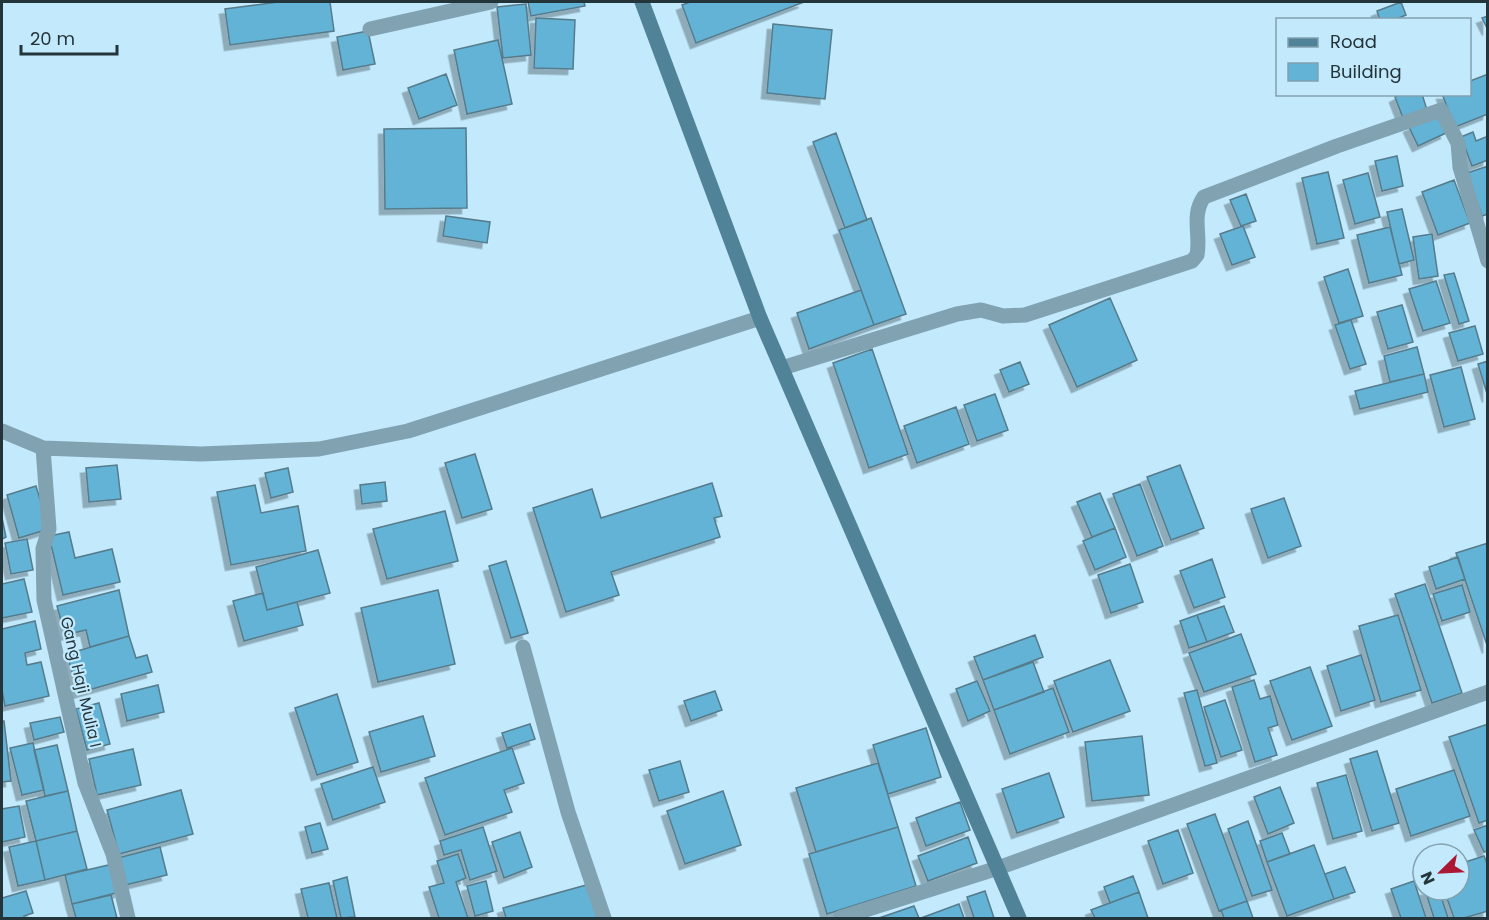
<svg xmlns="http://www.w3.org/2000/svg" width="1489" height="920" font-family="Poppins,sans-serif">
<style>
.building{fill:#62b3d6;stroke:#567b8b;stroke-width:1.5;filter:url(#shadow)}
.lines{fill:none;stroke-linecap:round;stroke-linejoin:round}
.minor{stroke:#81a2b1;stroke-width:15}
.secondary{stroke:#508298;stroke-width:15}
.labels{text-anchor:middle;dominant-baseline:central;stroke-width:4.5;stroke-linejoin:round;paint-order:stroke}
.street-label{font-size:16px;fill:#24343b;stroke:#c2e9fc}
</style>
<defs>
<filter id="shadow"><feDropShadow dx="-5.5" dy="5.5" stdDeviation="0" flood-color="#0004"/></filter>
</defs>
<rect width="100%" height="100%" fill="#c2e9fc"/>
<path class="building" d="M278 2H330L334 31 230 45 225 9Z
M528 2H584L585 6 531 16Z
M690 2H804L696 43 682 5Z
M1401 2 1406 15 1394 20H1380L1377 11Z
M526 4 531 55 503 58 497 7Z
M1488 16V30L1482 18Z
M536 18 575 20 573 69 534 68Z
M773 24 832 30 825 99 767 93Z
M368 31 375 64 343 70 337 37Z
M498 40 512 104 467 114 454 50Z
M446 74 457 105 419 119 408 88Z
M1488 74V114L1455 127 1442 94H1470V81Z
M1401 94H1422L1427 110 1403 118 1395 97Z
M1438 114 1446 133 1418 146 1409 127Z
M466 128 467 208 385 209 384 129Z
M1473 132 1476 141 1488 136V160L1472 166 1461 137Z
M836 133 867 220 845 228 813 142Z
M1397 156 1403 186 1382 191 1375 161Z
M1488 166V214L1482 216 1467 173Z
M1328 172 1344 238 1317 244 1302 178Z
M1368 173 1380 217 1355 224 1343 180Z
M1454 180 1470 223 1438 235 1422 192Z
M1246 194 1256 221 1241 226 1230 200Z
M1402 209 1414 260 1399 264 1387 212Z
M446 216 490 222 487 243 443 236Z
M871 218 906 314 874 325 839 230Z
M1243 226 1255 257 1232 265 1220 234Z
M1390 227 1402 275 1369 283 1357 235Z
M1432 234 1438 276 1419 279 1413 237Z
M1348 269 1363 316 1339 323 1324 277Z
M1454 273 1469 321 1459 324 1444 275Z
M1436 281 1450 323 1423 331 1409 289Z
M861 290 874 325 809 349 797 313Z
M1110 298 1137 360 1077 387 1049 325Z
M1402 305 1413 342 1388 349 1377 312Z
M1351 320 1366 364 1350 369 1335 325Z
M1475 326 1483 354 1458 361 1449 333Z
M1417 347 1424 374 1390 382 1384 356Z
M872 349 908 454 869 468 833 363Z
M1488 361V397L1478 364Z
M1020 362 1029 384 1009 392 1000 370Z
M1461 367 1475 419 1444 427 1430 375Z
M1424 374 1428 392 1360 409 1355 391Z
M995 394 1008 430 977 441 964 405Z
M956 407 969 444 917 463 904 426Z
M475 454 492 509 462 518 445 463Z
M117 465 121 499 89 502 86 468Z
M1180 465 1204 528 1171 540 1147 477Z
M288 468 293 492 271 498 265 473Z
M385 482 387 501 362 504 360 485Z
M712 483 722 516 714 518 720 537 611 572 619 595 566 612 533 508 592 489 601 518Z
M1140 484 1163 546 1137 556 1113 494Z
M255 485 261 513 298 506 306 551 231 565 217 492Z
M36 486 49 529 19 538 7 495Z
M1100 493 1115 528 1092 537 1077 502Z
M1284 498 1301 546 1268 558 1251 509Z
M445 511 458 561 387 579 373 529Z
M2 518 6 537 2 539Z
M1115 528 1126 557 1095 570 1083 541Z
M69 532 75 558 112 549 120 582 63 595 49 536Z
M27 539 33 570 11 574 5 543Z
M1488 543V648L1456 553Z
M318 550 330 593 267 610 256 567Z
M1458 557 1465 579 1436 589 1429 567Z
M1212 559 1225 597 1194 608 1180 571Z
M506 561 528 633 511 638 489 566Z
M1130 564 1143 602 1111 613 1098 575Z
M24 579 32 612 2 618V584Z
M1425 584 1462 693 1432 703 1395 594Z
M1462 585 1470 612 1442 621 1433 594Z
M119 590 129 636 90 647 86 630 65 635 57 606Z
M438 590 455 664 378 682 361 608Z
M263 593 267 610 297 602 303 625 244 641 233 601Z
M1224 606 1234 632 1207 642 1197 615Z
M1197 615 1207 642 1189 648 1180 621Z
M1398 615 1421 690 1381 702 1359 626Z
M35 621 41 649 25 653 27 665 41 662 49 696 5 706 2 690V629Z
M1241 634 1256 674 1204 692 1189 653Z
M1035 635 1043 657 983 680 974 657Z
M129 636 136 658 147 655 152 672 78 693 67 654Z
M1361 655 1375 700 1341 711 1327 666Z
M1110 660 1130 711 1073 732 1054 681Z
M1033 662 1044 692 994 710 983 680Z
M1310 667 1332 726 1292 740 1270 681Z
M1254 680 1260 699 1270 696 1278 725 1268 728 1277 755 1255 762 1232 687Z
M977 681 990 711 968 721 956 689Z
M158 685 164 712 127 721 121 694Z
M1053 688 1069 732 1010 754 994 710Z
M1197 690 1217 763 1205 766 1184 693Z
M715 691 722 710 691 721 684 701Z
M337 694 358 762 317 775 295 708Z
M1225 700 1242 750 1221 757 1204 707Z
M99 703 110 744 87 750 76 709Z
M423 716 435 756 381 772 369 732Z
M60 717 64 732 34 740 30 723Z
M2 721H4L11 781 2 782Z
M530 724 535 739 507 748 502 733Z
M1488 724V820L1479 823 1449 737Z
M926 728 941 777 888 794 873 745Z
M1142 736 1149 795 1092 801 1085 742Z
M33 743 44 790 22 795 10 748Z
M57 745 68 791 45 796 34 750Z
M512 748 524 783 504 790 512 812 445 835 425 778Z
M133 749 141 785 97 795 89 759Z
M1377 751 1399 823 1372 831 1350 759Z
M680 761 689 792 659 801 649 770Z
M878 763 898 827 816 852 796 788Z
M373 767 385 802 333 820 321 784Z
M1454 770 1470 816 1411 836 1396 789Z
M1049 773 1064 817 1017 833 1002 789Z
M1346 775 1362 831 1333 839 1317 783Z
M1280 787 1294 823 1268 834 1254 797Z
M181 790 193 834 119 854 107 810Z
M68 791 77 831 36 841 26 801Z
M723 791 741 845 685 864 667 811Z
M960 802 970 830 926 846 916 818Z
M19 806 25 837 2 842V809Z
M1215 814 1247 901 1219 911 1187 824Z
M1248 821 1272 890 1252 896 1228 829Z
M320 823 328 849 312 853 305 827Z
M1488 825V851L1484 852 1474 830Z
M483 827 497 871 470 880 461 850 444 855 440 841Z
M898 827 916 886 827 914 809 854Z
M1178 830 1193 873 1163 884 1148 841Z
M77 831 87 869 45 880 36 841Z
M520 832 532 867 504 878 492 842Z
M1282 833 1290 854 1267 862 1260 841Z
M968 837 977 863 928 881 918 856Z
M36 841 45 880 18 886 9 847Z
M1314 845 1334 899 1287 916 1267 862Z
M160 847 167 875 125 885 118 858Z
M458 854 466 878 456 882 468 918H439L429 887 444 883 437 861Z
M1484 856 1488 866V911L1464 918H1454L1444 890H1459V864Z
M113 864 120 892 72 904 65 875Z
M1345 867 1355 892 1334 899 1325 874Z
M1133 876 1139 892 1110 903 1104 887Z
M347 877 355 917 341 918 333 881Z
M486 881 493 911 475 916 467 886Z
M1414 881 1426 918H1401L1391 889Z
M329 883 337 918H308L301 889Z
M590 884 600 918H506L503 908Z
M1425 890H1439L1448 918H1434Z
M26 891 33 913 24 916V918H2V898Z
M985 891 994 918H974L967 897Z
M1139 892 1148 918H1095L1091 910Z
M111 895 117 918H76L72 904Z
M1247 901 1253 918H1224L1221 910Z
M959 904 964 918H921Z
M914 906 919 918H879Z"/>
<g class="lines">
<path class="minor" d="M370 29 491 2
M782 368 957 314 981 310 1003 316 1025 315 1192 261 1197 255C1201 235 1191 215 1204 197L1337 146 1441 110 1458 143 1460 167 1488 261
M2 431 43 448 201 454 319 449 408 431 760 318
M43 448 49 529 43 549 44 600 85 783 113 854 128 918
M523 647 568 812 604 918
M840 918 998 868 1488 692"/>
<path class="secondary" d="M642 2 760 318 1019 918"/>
</g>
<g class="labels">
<g class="street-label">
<text transform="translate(81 682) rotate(77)">Gang Haji Mulia I</text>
</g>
</g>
<rect width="1489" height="920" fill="none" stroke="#24343b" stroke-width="6"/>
<rect x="1276" y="18" width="195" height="78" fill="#c2e9fc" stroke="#83a1af" stroke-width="1.5"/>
<rect x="1288" y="38" width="30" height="9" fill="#508298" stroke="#83a1af" stroke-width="1.5"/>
<text x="1330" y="48" font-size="18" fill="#24343b">Road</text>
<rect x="1288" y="63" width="30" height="18" fill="#62b3d6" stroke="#83a1af" stroke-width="1.5"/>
<text x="1330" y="78" font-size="18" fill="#24343b">Building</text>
<g transform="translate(1441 872) rotate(246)"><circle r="28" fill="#c2e9fc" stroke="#83a1af" stroke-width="1.5"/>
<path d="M0-4.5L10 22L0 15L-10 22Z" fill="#ac1732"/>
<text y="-9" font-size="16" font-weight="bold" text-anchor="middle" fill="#24343b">N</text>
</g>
<path d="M21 45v9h96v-9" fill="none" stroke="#24343b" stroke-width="3"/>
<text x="30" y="45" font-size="18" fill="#24343b" stroke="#c2e9fc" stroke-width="4.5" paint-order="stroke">20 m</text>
</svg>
